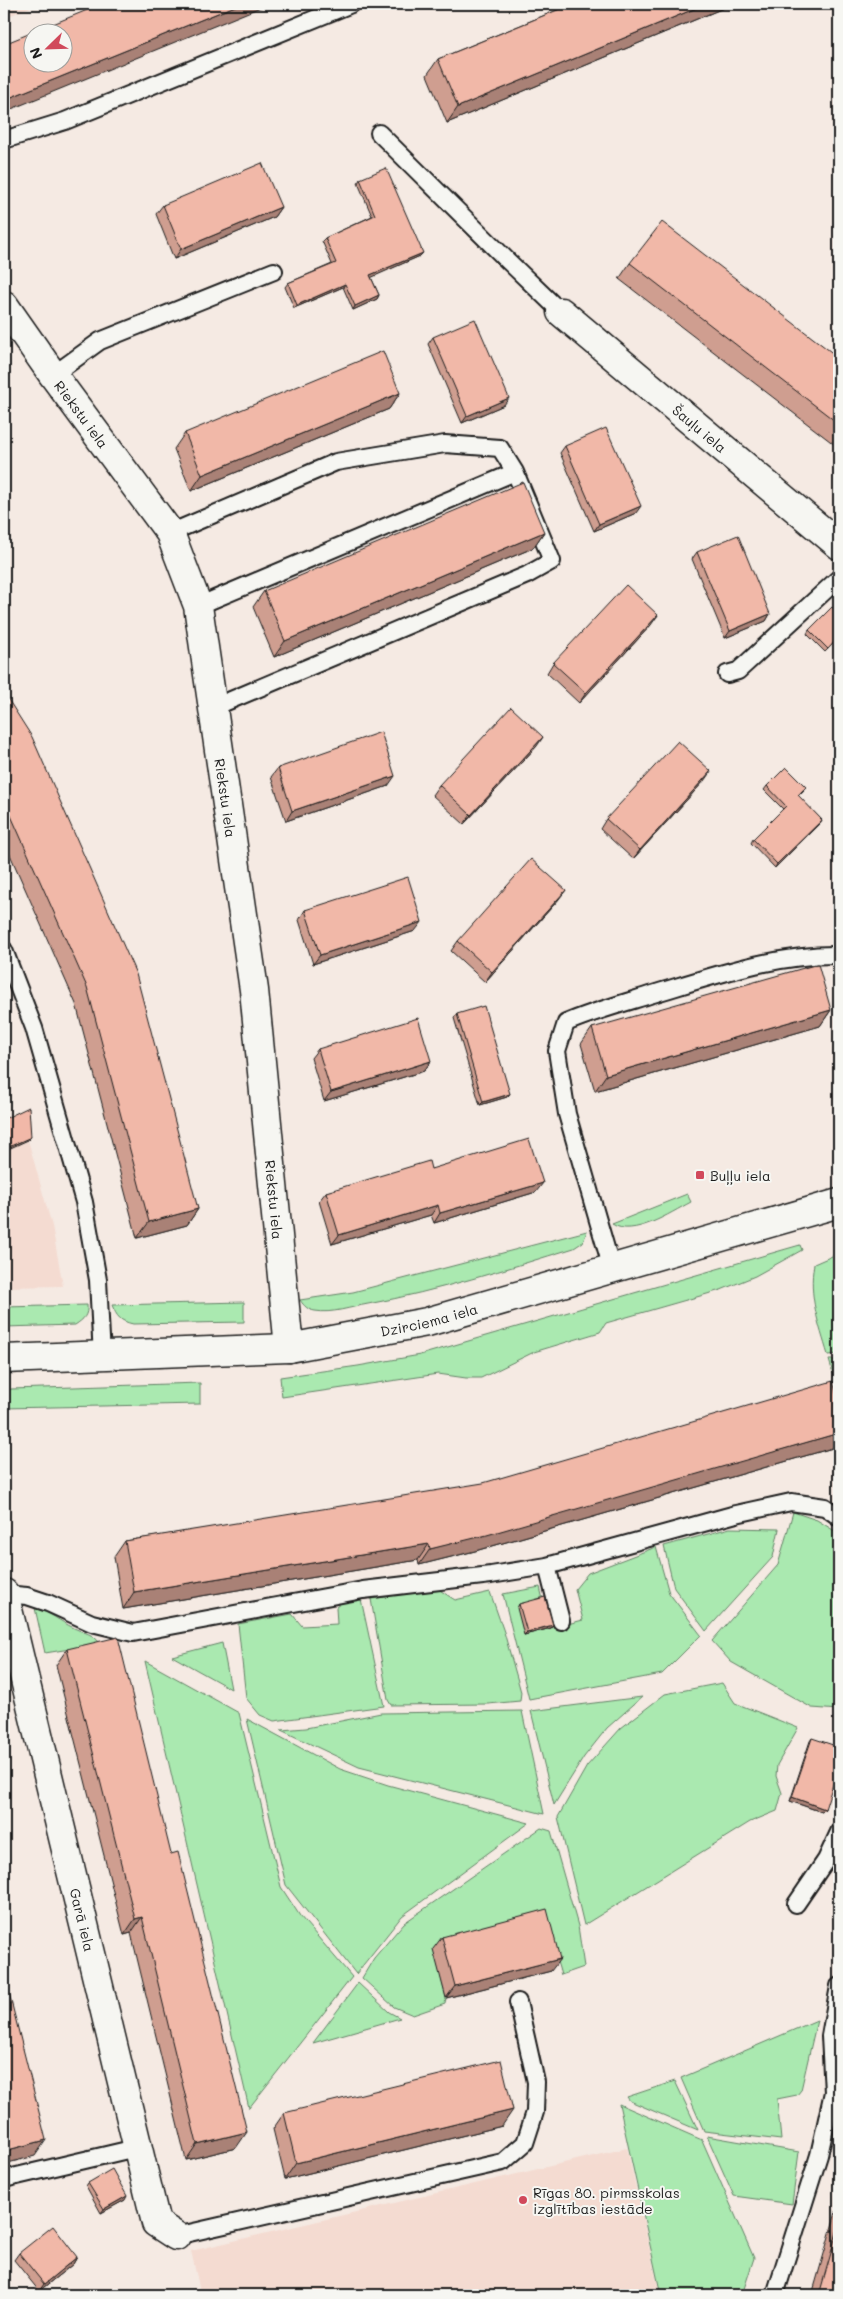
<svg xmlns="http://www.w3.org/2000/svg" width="843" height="2299" font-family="Mali,sans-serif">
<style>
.built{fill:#f4dbd1}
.green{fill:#aae9b0;stroke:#638266}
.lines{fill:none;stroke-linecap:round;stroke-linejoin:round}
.service-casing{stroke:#1c1c1c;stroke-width:20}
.minor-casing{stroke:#1c1c1c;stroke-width:31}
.tertiary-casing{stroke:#1c1c1c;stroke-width:31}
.service{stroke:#f6f6f2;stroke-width:16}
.minor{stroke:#f6f6f2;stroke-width:28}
.tertiary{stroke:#f6f6f2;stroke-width:28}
.wall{fill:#cf9e90;stroke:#1c1c1c}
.shaded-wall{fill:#a98176;stroke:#1c1c1c}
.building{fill:#f1b8a8;stroke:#1c1c1c;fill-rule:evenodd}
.poi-dot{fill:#d1495b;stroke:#f6f6f2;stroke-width:2}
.labels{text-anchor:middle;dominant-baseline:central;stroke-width:4;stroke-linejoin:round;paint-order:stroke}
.street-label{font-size:14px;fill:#1c1c1c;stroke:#f6f6f2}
.poi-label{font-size:14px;fill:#1c1c1c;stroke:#f6f6f2;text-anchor:start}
</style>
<rect width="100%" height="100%" fill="#f5eae3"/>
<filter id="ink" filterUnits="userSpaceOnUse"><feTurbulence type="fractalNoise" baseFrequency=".02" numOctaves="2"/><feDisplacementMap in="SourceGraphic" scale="10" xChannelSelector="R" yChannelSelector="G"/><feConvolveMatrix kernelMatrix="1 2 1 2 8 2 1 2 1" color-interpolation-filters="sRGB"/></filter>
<g filter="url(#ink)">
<path class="built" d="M4 4H38L4 18Z
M28 1140 52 1226 63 1286 4 1287V1151Z
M627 2148 660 2295H201L191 2251Z"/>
<path class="green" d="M687 1194 691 1202C670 1213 633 1238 612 1224Z
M587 1231 583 1242 574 1248C506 1269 438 1291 368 1304 351 1307 332 1314 315 1311 308 1310 304 1306 300 1300L353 1292Z
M800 1245 802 1250 755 1276 721 1290 606 1323 600 1332 534 1352 481 1378H466L438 1374 282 1397 280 1377 358 1366 420 1355Z
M839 1253V1354L828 1355C819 1325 808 1295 814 1264Z
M244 1302V1322L133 1324C120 1321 117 1317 112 1305Z
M87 1305C88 1315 84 1319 75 1325L4 1327V1307Z
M829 1360H839V1393Z
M200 1383V1404L4 1408V1392L11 1389Z
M793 1512 817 1520 838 1533 839 1538V1710L812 1708 731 1662 712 1641 778 1565Z
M730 1528 779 1529 773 1557 706 1631 674 1588 664 1546Z
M656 1547 669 1593 701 1635 662 1674 529 1699 503 1594 540 1587 543 1600 524 1635 583 1620 575 1589 588 1573Z
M438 1589 455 1600 490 1592 504 1632 521 1692 520 1701 488 1704 391 1705 388 1700 371 1599Z
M361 1599 384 1706 274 1721 260 1715 246 1698 238 1624 292 1614 302 1626 337 1624 336 1607 345 1600Z
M35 1608C51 1613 59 1621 74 1628 86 1634 91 1632 101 1644L45 1653Z
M222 1643 231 1689 172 1656Z
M145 1661 239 1713 281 1887 300 1916 352 1977 249 2108Z
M722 1683 735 1703 798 1728 777 1765 776 1776 782 1793 777 1811 750 1822 584 1925 558 1817 587 1766 621 1728 665 1694Z
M642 1697 607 1728 584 1757 554 1805 531 1711Z
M522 1711 544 1814 359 1767 281 1730 306 1728 381 1713Z
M247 1719 340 1769 388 1785 529 1823 402 1916 356 1974 286 1885Z
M541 1828 551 1831 578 1926 584 1967 561 1975 547 1928 434 1949 446 1998 445 2004 413 2015 394 2007 362 1978 374 1958 404 1923Z
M358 1983 389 2012 400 2018 313 2043Z
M817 2020 801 2090 797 2095 777 2099 781 2140 704 2131 681 2078Z
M675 2081 698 2130 630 2101 627 2097Z
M619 2104 702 2140 754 2258 742 2295H661Z
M707 2136 799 2152 792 2204 734 2196Z"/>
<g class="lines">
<g class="service-casing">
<path id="service" d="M379 133 508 261 561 312
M4 140 65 121 351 4
M53 375 100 341 274 271
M170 533 336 462 445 444 500 448 515 472
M198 606 515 472 552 561 527 575 212 708
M727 674 738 671 839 578
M4 950 34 1028 84 1202 98 1280 102 1357
M612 1269 567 1114 557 1051 566 1023C594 1011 624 1003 653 994 713 976 776 954 839 955
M547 1566 561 1621
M4 1594 27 1596 48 1603 92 1623 133 1633 363 1590 491 1575 547 1566 736 1514 791 1502 825 1507 839 1517
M796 1904 826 1860 839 1832
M4 2179 136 2148
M176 2236 503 2162 525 2143 535 2112 536 2082 518 2002
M775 2295 819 2155 833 2092 830 2036 839 1986"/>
</g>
<g class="minor-casing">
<g id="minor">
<path id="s1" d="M4 305 53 375 170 533 198 606 254 990 289 1348"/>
<path id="s2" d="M561 312 839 545"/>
<path id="s3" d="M4 1593 156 2223 176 2236"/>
</g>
</g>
<g class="tertiary-casing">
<g id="tertiary">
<path id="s4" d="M4 1359 289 1348 427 1322 839 1203"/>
</g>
</g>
<use href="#service" class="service"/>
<use href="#minor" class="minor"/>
<use href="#tertiary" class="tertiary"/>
</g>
<path class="wall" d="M572 4H733L447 123 427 75 438 59Z
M360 179 420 256 371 277 379 295 377 299 353 310 343 287 294 308 285 287 288 283 332 264 322 241 325 238 372 216 358 183Z
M163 205 281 207 274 217 174 259 156 214Z
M630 263 839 358V448L619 279Z
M433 337 504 405 462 423 428 344Z
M400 393 389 409 191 491 174 449 185 433Z
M565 446 636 513 594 531 560 453Z
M544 532 533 548 274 657 253 607 264 591Z
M697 552 770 614 766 621 725 638 692 559Z
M651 625 579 703 547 673 553 663Z
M809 630 839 638 825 652 807 634Z
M4 693 198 1209 187 1225 137 1238 76 1004 4 841Z
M537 746 464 824 432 795 439 785Z
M278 768 388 786 286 821 271 777Z
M704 781 633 859 600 829 606 819Z
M767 786 804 790 798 796 822 820 820 823 775 868 751 843 753 839 783 809 764 790Z
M559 899 485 982 451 951 458 941Z
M305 910 415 931 313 964 299 920Z
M831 1010 820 1026 595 1091 581 1044 592 1028Z
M457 1014 510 1094 507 1097 480 1105 454 1018Z
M318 1049 431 1061 424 1071 324 1101 311 1058Z
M431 1169 536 1192 434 1223 431 1215 332 1244 319 1201 326 1192Z
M839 1433V1442L836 1447 475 1551 419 1565 418 1560 123 1609 114 1557 125 1541Z
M519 1604 553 1625 551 1628 524 1635 517 1608Z
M67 1649 236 2148 186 2160 131 1933 124 1935 56 1665Z
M812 1738 825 1809 822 1812 790 1801 810 1741Z
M442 1937 551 1971 446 1998 433 1949Z
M284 2113 502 2126 285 2179 273 2129Z
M88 2183 125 2200 101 2213 86 2186Z
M839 2202V2295H812Z
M19 2253 77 2257 73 2264 39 2291 14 2260Z"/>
<path class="shaded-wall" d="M240 4H268L4 112V100Z
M706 4H733L447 123 458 107Z
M281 207 274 217 174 259 181 249Z
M423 253 420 256 368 279 370 275Z
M345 284 343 287 294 308 297 305Z
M379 295 377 299 353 310 355 306Z
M400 393 389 409 191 491 202 475Z
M509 398 504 405 462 423 467 416Z
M641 506 636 513 594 531 599 524Z
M544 532 533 548 274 657 285 641Z
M770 614 766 621 725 638 730 631Z
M658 615 651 625 579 703 586 693Z
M543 737 537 746 464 824 471 815Z
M711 771 704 781 633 859 640 850Z
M395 776 388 786 286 821 292 811Z
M822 820 820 823 775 868 777 864Z
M566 890 559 899 485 982 492 972Z
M422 922 415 931 313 964 320 955Z
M831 1010 820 1026 595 1091 606 1075Z
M431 1061 424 1071 324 1101 331 1092Z
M510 1094 507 1097 480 1105 483 1102Z
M31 1137 28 1140 4 1151V1149Z
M543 1183 536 1192 434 1223 440 1213Z
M438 1205 431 1215 332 1244 339 1235Z
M198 1209 187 1225 137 1238 149 1222Z
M839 1433V1442L836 1447 475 1551 419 1565 430 1549Z
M429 1544 418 1560 123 1609 134 1592Z
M553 1625 551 1628 524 1635 527 1632Z
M792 1797 825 1809 822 1812 790 1801Z
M142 1917 131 1933 124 1935 135 1919Z
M560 1959 551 1971 446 1998 455 1986Z
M513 2110 502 2126 285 2179 296 2163Z
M247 2132 236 2148 186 2160 197 2144Z
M46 2140 35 2156 4 2164V2151Z
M127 2196 125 2200 101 2213 104 2209Z
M77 2257 73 2264 39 2291 44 2284Z"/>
<path class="building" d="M102 4H240L4 100V44ZM32 32H62V62H32Z
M572 4H706L458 107 438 59Z
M262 163 281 207 181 249 163 205Z
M386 168 423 253 370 275 379 295 355 306 345 284 297 305 288 283 336 263 325 238 375 215 360 179Z
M662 222 839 358V424L630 263Z
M475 319 509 398 467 416 433 337Z
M383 351 400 393 202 475 185 433Z
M606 428 641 506 599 524 565 446Z
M523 482 544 532 285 641 264 591Z
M738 535 770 614 730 631 697 552Z
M626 585 658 615 586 693 553 663Z
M832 607 839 613V637L828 649 809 630Z
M4 693 32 737 136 974 198 1209 149 1222 87 987 4 800Z
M511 707 543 737 471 815 439 785Z
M381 732 395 776 292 811 278 768Z
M678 741 711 771 640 850 606 819Z
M786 767 806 787 798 795 822 820 777 864 753 839 786 806 767 786Z
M531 859 566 890 492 972 458 941Z
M408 877 422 922 320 955 305 910Z
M818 964 831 1010 606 1075 592 1028Z
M484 1006 510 1094 483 1102 457 1014Z
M418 1018 431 1061 331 1092 318 1049Z
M29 1107 31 1137 4 1149V1119Z
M529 1139 543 1183 440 1213 438 1205 339 1235 326 1192 429 1161 431 1169Z
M833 1381 839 1404V1433L487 1535 430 1549 429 1544 134 1592 125 1541 483 1483Z
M545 1597 553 1625 527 1632 519 1604Z
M118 1637 171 1854 178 1852 247 2132 197 2144 142 1917 135 1919 67 1649Z
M812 1738 839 1747V1766L825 1809 792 1797Z
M547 1909 560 1959 455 1986 442 1937Z
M4 1973 46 2140 4 2151Z
M501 2060 513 2110 296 2163 284 2113Z
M112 2169 127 2196 104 2209 88 2183Z
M839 2225V2295H819Z
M53 2226 77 2257 44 2284 19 2253Z"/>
</g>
<g class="poi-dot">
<rect x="695" y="1170" width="10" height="10" rx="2.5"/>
<circle cx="523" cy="2200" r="5"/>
</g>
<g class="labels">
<g class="street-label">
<text stroke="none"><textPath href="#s1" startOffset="134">Riekstu iela</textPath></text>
<text stroke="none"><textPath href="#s2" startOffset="181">Šauļu iela</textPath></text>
<text stroke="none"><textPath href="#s1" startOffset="554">Riekstu iela</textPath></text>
<text stroke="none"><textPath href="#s1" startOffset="959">Riekstu iela</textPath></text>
<text stroke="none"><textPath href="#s4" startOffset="428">Dzirciema iela</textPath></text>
<text stroke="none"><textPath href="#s3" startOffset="336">Garā iela</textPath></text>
</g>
<g class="poi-label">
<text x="710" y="1175">Buļļu iela</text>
<text x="533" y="2192">Rīgas 80. pirmsskolas<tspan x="533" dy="16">izglītības iestāde</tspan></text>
</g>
</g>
<rect width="843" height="2299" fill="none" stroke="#f6f6f2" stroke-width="20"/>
<rect x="10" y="10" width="823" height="2279" fill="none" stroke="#1c1c1c" stroke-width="2" filter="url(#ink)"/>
<g transform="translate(48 48) rotate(247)"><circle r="24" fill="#f6f6f2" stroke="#9f9f9c"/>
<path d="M0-4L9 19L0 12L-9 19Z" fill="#d1495b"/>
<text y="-8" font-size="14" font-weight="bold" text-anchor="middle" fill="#1c1c1c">N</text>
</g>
</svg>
